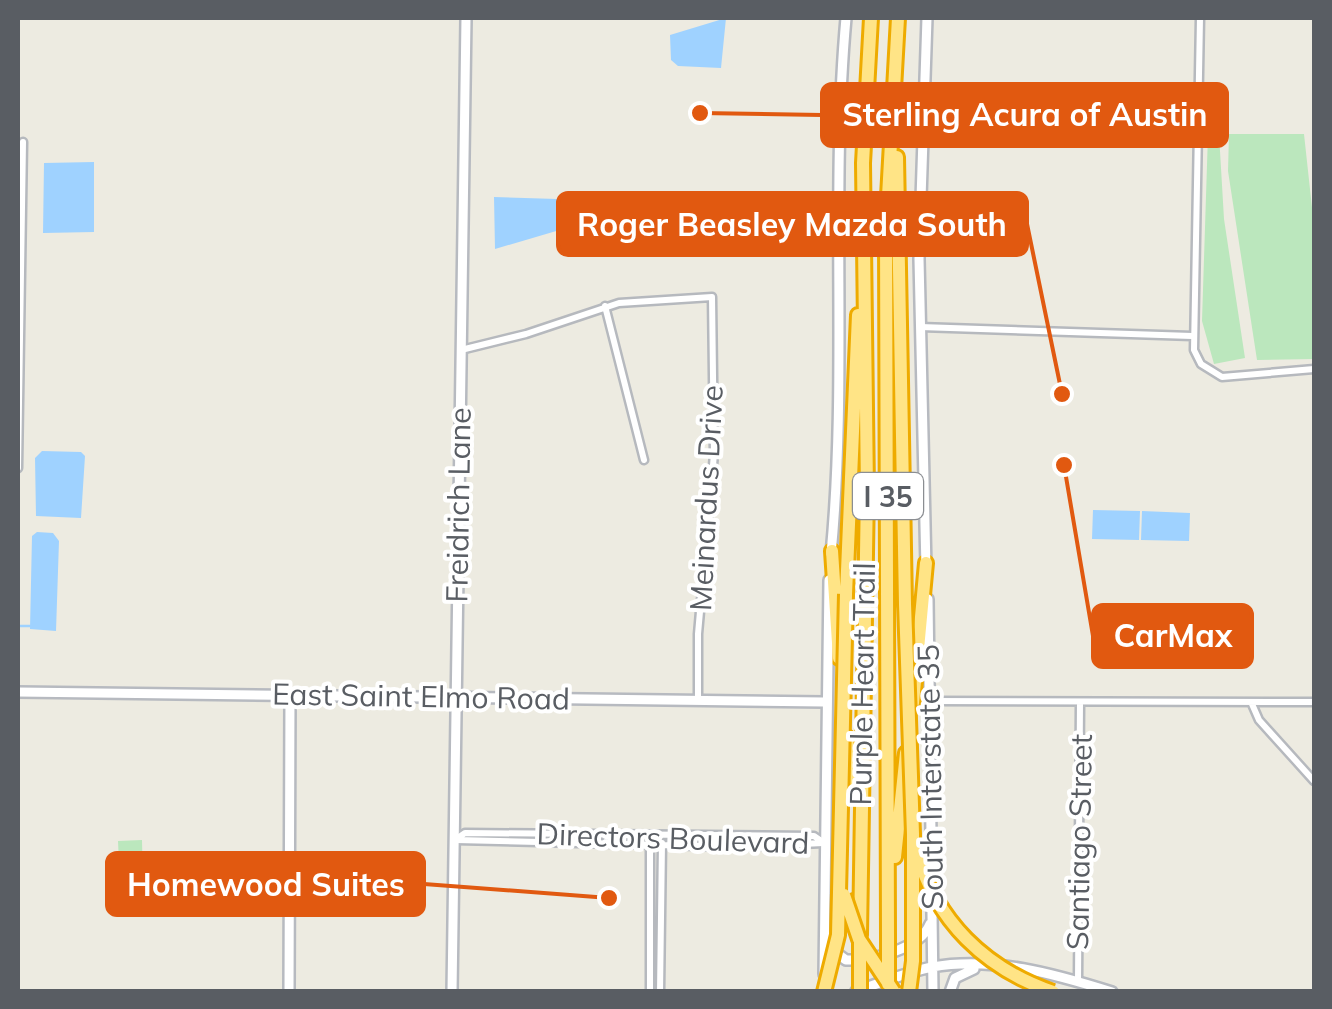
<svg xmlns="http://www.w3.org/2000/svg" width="1332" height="1009" font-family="Mulish,sans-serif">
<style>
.green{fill:#bbe7bd}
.water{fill:#9fd2ff}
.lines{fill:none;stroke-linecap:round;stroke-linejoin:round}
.stream{stroke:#9fd2ff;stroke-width:2.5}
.street-casing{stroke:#b6b9be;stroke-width:11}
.secondary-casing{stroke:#b7bac0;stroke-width:14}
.highway-casing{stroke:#eeab00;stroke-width:18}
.street{stroke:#fff;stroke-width:6}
.secondary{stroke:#fff;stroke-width:9}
.highway{stroke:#ffe486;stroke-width:12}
.highway-bridge-casing{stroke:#eeab00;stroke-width:18;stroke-linecap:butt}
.highway-bridge{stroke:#ffe486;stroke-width:12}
.labels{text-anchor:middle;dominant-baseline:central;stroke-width:8;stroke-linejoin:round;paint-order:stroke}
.shield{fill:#fff;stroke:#8b8e92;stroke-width:2.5}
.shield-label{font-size:28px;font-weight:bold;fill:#595d63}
.street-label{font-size:30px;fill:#595d63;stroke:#fff}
.leader{fill:none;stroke:#e15910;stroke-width:4}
.callout-dot{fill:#e15910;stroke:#fff;stroke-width:4}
.callout{fill:#e15910;stroke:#e15910;stroke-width:4}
.callout-label{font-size:32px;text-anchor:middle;font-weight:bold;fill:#fff}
</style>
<rect width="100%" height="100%" fill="#edebe1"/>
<path class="green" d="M1208 134H1219L1224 219 1245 358 1214 364 1202 321Z
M1229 134H1304L1314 226V359L1257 360 1228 171Z
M142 840 143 885 120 886 118 841Z"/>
<path class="water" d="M726 18 721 68 678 66 671 60 670 35Z
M94 162V232L43 233 44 163Z
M494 197 623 201 624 211 495 249Z
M42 451 81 452 85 456 81 518 36 516 35 458Z
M1093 510 1140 511 1139 540 1092 539Z
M1142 511 1190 513 1189 541 1141 540Z
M37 532 53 533 59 541 56 631 30 629 32 536Z"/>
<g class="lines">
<path class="stream" d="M20 626H33"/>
<g class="street-casing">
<path id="street" d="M1200 18 1194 350 1201 364 1222 377 1314 369
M605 306 644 460
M920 327 1192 336
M461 350 526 334 619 303 712 297 714 454 698 634V698
M18 468 23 142
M931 701 1314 702
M1252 704 1259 720 1314 781
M455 840 465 833 814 836 824 843
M456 840 740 847 823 843
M1078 981 1080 703
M650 992V835
M660 992 662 843"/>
</g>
<g class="secondary-casing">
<path id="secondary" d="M831 554C848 376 830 196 846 18
M926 569 919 259 927 18
M928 599 933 992
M18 692 824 702
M832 950 846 960C872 961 920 949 930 924
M824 974 829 580
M856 991C881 983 907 972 932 967 992 956 1055 974 1112 992
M289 992 290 695
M452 992 466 18
M950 992 955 978 974 969"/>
</g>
<g class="highway-casing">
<path id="highway" d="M897 157 905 604
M832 551 839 658
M846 594 858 315
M913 703 926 563
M847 737 852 797
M895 857 906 753
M860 935 867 490 863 163 871 18
M888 935 886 232 898 18"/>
</g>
<use href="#street" class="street"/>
<use href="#secondary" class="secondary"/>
<use href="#highway" class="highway"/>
<g class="highway-bridge-casing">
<path id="highway-bridge" d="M905 604 913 834V961L909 992
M917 851C935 921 986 969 1053 992
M844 895 859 939 894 992
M888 935V984
M860 943V992
M824 992 838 935 846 594"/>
</g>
<use href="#highway-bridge" class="highway-bridge"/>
</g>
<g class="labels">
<rect class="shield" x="853" y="473" width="70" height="46" rx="8"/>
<g class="shield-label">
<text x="888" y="496">I 35</text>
</g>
<g class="street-label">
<text transform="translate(706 498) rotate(-87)">Meinardus Drive</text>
<text transform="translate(458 505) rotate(-89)">Freidrich Lane</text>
<text transform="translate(862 684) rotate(-89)">Purple Heart Trail</text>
<text transform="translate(421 696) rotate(1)">East Saint Elmo Road</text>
<text transform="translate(930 777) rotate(-91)">South Interstate 35</text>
<text transform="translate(673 838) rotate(2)">Directors Boulevard</text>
<text transform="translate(1079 842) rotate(-89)">Santiago Street</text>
</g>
</g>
<path class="leader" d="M700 113L822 115M1062 394L1027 224M1064 465L1093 636M609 898L424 884"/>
<g class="callout-dot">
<circle cx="700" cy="113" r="10"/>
<circle cx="1062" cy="394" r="10"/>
<circle cx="1064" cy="465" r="10"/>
<circle cx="609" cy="898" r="10"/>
</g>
<g class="callout">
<rect x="822" y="84" width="405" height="62" rx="10"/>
<rect x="558" y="193" width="469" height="62" rx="10"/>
<rect x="1093" y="605" width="159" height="62" rx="10"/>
<rect x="107" y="853" width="317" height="62" rx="10"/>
</g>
<g class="callout-label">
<text x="1025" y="126">Sterling Acura of Austin</text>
<text x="792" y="236">Roger Beasley Mazda South</text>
<text x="1173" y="647">CarMax</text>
<text x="266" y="896">Homewood Suites</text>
</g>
<rect width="1332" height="1009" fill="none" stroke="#595d63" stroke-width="40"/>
</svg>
